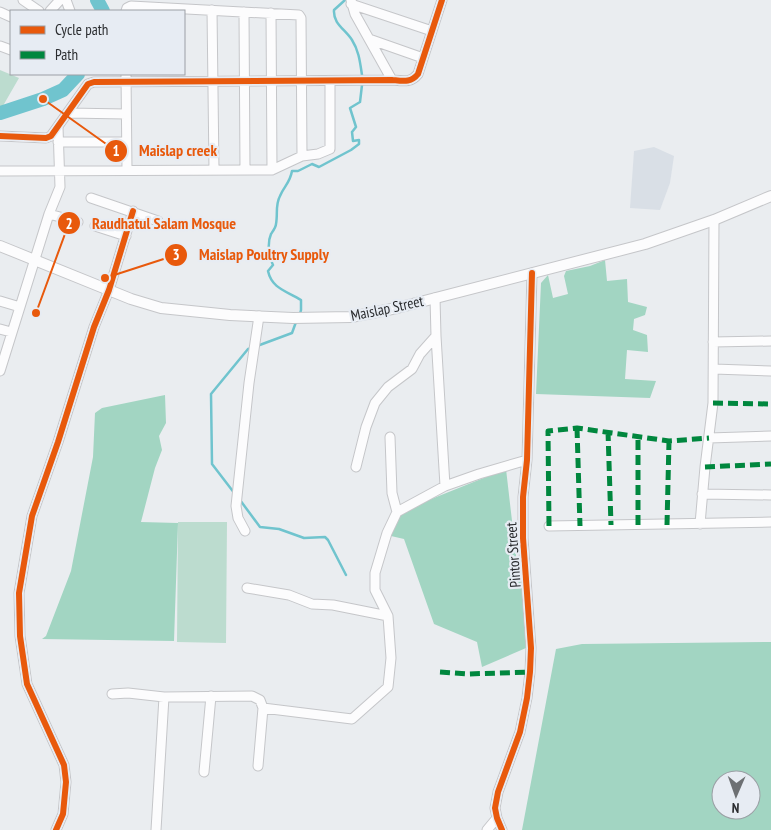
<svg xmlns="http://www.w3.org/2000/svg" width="771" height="830" font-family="'PT Sans Narrow',sans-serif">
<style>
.built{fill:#d9dfe6}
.green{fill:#bcdccf}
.forest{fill:#a2d5c2;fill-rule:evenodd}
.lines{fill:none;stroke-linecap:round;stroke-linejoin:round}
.stream{stroke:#70c4ce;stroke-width:2.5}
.river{stroke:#70c4ce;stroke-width:14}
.minor-casing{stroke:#c5c6c9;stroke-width:11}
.major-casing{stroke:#c5c6c9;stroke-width:12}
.minor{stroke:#fcfcfd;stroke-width:9}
.major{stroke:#fcfcfd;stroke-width:10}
.quiet{stroke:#00873e;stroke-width:5;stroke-dasharray:10 5;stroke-linecap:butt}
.cycleway-casing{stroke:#e7ecf3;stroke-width:9}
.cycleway{stroke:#e8590c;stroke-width:6}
.labels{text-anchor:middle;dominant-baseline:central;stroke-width:4.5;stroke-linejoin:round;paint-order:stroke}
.street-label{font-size:15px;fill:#2a2c2f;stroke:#e7ecf3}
.leader{fill:none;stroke:#e8590c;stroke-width:2}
.callout-dot{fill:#e8590c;stroke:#e7ecf3;stroke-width:2}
.mark-label{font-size:15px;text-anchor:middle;font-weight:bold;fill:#fff}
.callout-label{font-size:16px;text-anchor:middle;font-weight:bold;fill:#e8590c;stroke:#e7ecf3;stroke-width:4.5;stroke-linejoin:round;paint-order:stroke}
</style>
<rect width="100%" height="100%" fill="#eaedf0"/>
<path class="built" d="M654 147 674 156 670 183 660 210 630 208 634 151Z"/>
<path class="green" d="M0 70 19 78 0 111Z
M178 522H227L226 643 177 642Z"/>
<path class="forest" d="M605 260 607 281 627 279 628 302 647 307 645 315 634 319 633 330 647 335 648 352 627 350 625 379 656 381 650 398 536 394 541 283 548 275 553 298 568 294 564 276 566 271 590 266Z
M165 395 166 423 159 436 162 450 155 468 141 522 178 523 174 641 42 639 46 636 71 571 93 457 95 413 102 408Z
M506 469 517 564 526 609V648L482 667 477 642 434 624 404 539 391 536 400 515 399 512Z
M771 642V830H522L556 649 582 644ZM721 780H751V810H721Z"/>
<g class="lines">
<path class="stream" d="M345 0 334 10C333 24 345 29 352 40 359 51 360 62 362 75
M300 314 301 310V300C287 291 272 289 268 271L273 265C269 257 267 243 271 234 273 231 276 227 276 224 278 214 275 205 280 196 284 186 290 183 292 171H298L312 164 319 167 351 150 359 144V140L353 141 352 132 356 127 350 108 360 102 362 85
M257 346 292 333 296 322
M235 494 212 464 211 394 248 349 252 348
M240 500 260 527 279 529 304 538 325 537 328 540 346 575"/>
<path class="river" d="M97 0 103 11
M0 113 43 99 63 90 78 74"/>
<g class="minor-casing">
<path id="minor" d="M23 0 39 11
M66 0 70 11
M351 0 355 14 392 80
M351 4 432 31
M212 10 214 170
M50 11 60 0
M126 11 127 8 131 6 299 15 301 18 302 156
M0 12 11 17
M244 12 245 170
M271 13 272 170
M369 39 423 58
M0 46 11 50
M126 74 127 170
M68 113 126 114
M0 136 46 138 51 136 88 84 94 82 392 80C403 81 411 83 418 74L442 0
M58 142H126
M0 171 272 170 302 156 318 154 330 149V81
M91 198 158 221
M49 214 78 222
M95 226 126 236
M0 301 20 307
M0 329 11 332
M436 336 445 486
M713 342 771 341
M714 369 771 371
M0 371 49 214 60 187 58 127
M390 437 392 493 397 512
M709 438 771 436
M356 467 366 427 375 403 388 387 412 369 420 354 436 336 435 298
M702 494 771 495
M700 524 705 467 713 403 714 220
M549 526 771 522
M245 531 238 518 236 506 249 383 259 316
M247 588 289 595 312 604 333 605 388 616
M112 694 128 693 164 697 252 696 260 700 263 708 258 766
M263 708 352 719 388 687 391 658 388 616 375 590V573L387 533 397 512 445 486 479 474 527 460
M204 772 211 696
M56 830 63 814 66 782 64 765 27 684 20 636 19 593 32 516 58 442 94 327 109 290 133 211
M156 830 164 697
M487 830 497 818
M502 830 497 818 495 808 498 792 520 732 527 698 530 672 531 648 523 538V497L527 460 532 273"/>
</g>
<g class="major-casing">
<path id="major" d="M0 246 131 299 161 308 230 315 293 318 351 317 397 308 645 244 714 220 771 196"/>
</g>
<use href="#minor" class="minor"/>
<use href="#major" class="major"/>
<path class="quiet" d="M713 403 771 404
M577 428 580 526
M608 431 611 525
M705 467 771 464
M638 525V435
M667 525 669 441
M549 526 548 431 577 428 669 441 709 438
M440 672 468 674 530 672"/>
<g class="cycleway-casing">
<path id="cycleway" d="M0 136 46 138 51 136 88 84 94 82 392 80C403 81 411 83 418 74L442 0
M56 830 63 814 66 782 64 765 27 684 20 636 19 593 32 516 58 442 94 327 109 290 133 211
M502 830 497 818 495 808 498 792 520 732 527 698 530 672 531 648 523 538V497L527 460 532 273"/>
</g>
<use href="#cycleway" class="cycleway"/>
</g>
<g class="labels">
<g class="street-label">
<text transform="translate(387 308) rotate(-12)">Maislap Street</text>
<text transform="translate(513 555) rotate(-94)">Pintor Street</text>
</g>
</g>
<path class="leader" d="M43 99L116 151M36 313L69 223M105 278L176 255"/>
<g class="callout-dot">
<circle cx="43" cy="99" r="5"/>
<circle cx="36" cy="313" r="5"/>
<circle cx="105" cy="278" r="5"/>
<circle cx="116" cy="151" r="12"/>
<circle cx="69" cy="223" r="12"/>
<circle cx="176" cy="255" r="12"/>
</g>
<g class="mark-label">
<text x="116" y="156">1</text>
<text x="69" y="229">2</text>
<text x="176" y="260">3</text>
</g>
<g class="callout-label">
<text x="178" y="156">Maislap creek</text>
<text x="164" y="229">Raudhatul Salam Mosque</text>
<text x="264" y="260">Maislap Poultry Supply</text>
</g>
<rect x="10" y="10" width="175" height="65" fill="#e7ecf3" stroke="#9b9fa5"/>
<rect x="20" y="26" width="25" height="8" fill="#e8590c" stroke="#9b9fa5"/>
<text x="55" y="35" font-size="15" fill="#2a2c2f">Cycle path</text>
<rect x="20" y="51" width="25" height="8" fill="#00873e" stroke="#9b9fa5"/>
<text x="55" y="60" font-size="15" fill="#2a2c2f">Path</text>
<g transform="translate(736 795) rotate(182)"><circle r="24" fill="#e7ecf3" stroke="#9b9fa5"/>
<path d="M0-4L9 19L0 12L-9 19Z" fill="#6d7073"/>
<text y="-8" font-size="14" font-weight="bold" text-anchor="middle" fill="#2a2c2f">N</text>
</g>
</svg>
